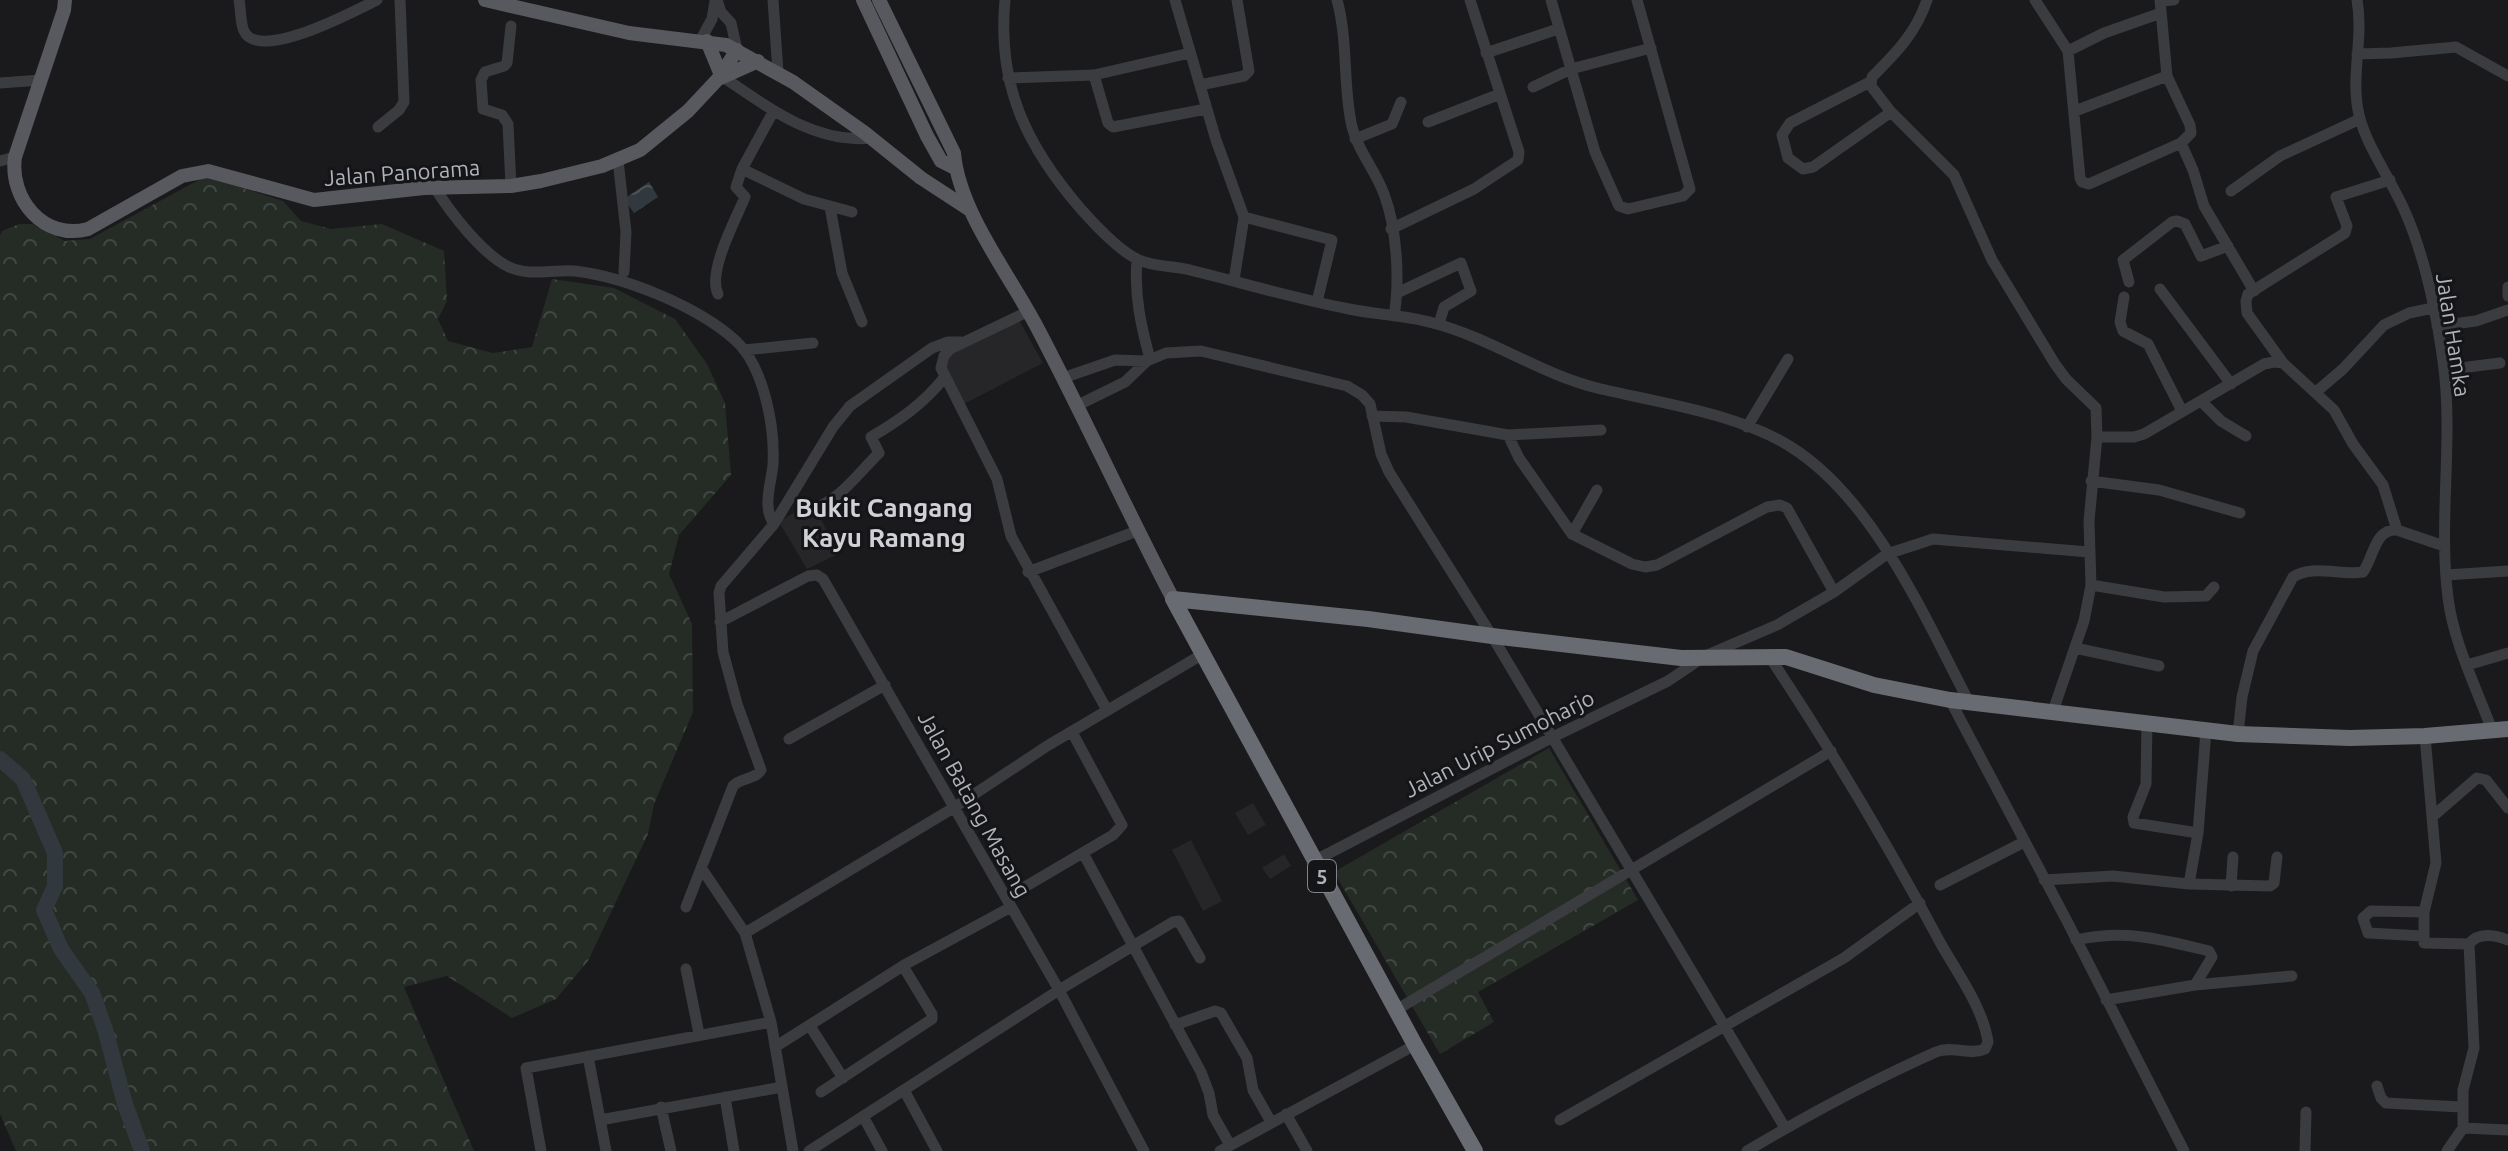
<svg xmlns="http://www.w3.org/2000/svg" width="2508" height="1151" font-family="Ubuntu,sans-serif">
<style>
.built{fill:#262629}
.park{fill:url(#park-crowns)}
.water{fill:url(#water-waves)}
.lines{fill:none;stroke-linecap:round;stroke-linejoin:round}
.river{stroke:#31393f;stroke-width:16}
.minor{stroke:#3b3c40;stroke-width:11}
.major{stroke:#58595f;stroke-width:14}
.highway{stroke:#686b71;stroke-width:16}
.labels{text-anchor:middle;dominant-baseline:central;stroke-width:6;stroke-linejoin:round;paint-order:stroke}
.shield{fill:#151517;stroke:#808389;stroke-width:2}
.shield-label{font-size:20px;font-weight:bold;fill:#aeb2ba}
.street-label{font-size:22px;fill:#aeb2ba;stroke:#151517}
.quarter-label{font-size:26px;font-weight:bold;fill:#cfd1d6;stroke:#151517}
</style>
<defs>
<pattern id="park-crowns" width="20" height="18" patternUnits="userSpaceOnUse" patternTransform="scale(2)"><rect width="20" height="18" fill="#242c25"/><path d="M2 6a3 3 0 1 1 6 0M12 15a3 3 0 1 1 6 0" fill="none" stroke="#414843"/></pattern>
<pattern id="water-waves" width="16" height="10" patternUnits="userSpaceOnUse" patternTransform="scale(2)"><rect width="16" height="10" fill="#31393f"/><path d="M0 5q4-4 8 0t8 0" fill="none" stroke="#4c5359"/></pattern>
</defs>
<rect width="100%" height="100%" fill="#1a1a1c"/>
<path class="built" d="M1019 320 1043 363 962 405 945 370 950 354Z
M809 503 817 511 838 554 807 569 779 522Z
M1253 803 1266 825 1248 835 1235 813Z
M1191 840 1222 901 1203 911 1172 850Z
M1284 854 1291 866 1270 879 1262 868Z"/>
<path class="park" d="M206 176 283 201 301 221 331 229 382 224 444 251 447 301 438 319 448 341 493 353 532 347 552 279 614 288 675 319 707 364 725 403 731 475 679 535 669 574 692 624 693 712 654 804 648 834 588 961 556 999 512 1018 447 976 404 987 474 1151H16L0 1114V236L2 231 19 224H32L65 241 90 239Z
M1549 748 1638 900 1478 992 1494 1022 1440 1054 1334 872Z"/>
<path class="water" d="M649 182 658 197 634 213 624 199Z"/>
<g class="lines">
<path class="river" d="M0 759 23 779 55 853V886L44 910 61 949 92 993 105 1029 125 1104 142 1151"/>
<path class="minor" d="M239 0C241 9 240 23 244 31 259 63 356 10 377 0
M717 0 721 12 731 23 737 50
M773 0 778 72
M1005 0C997 85 1026 145 1080 208 1095 225 1119 251 1139 260 1154 267 1174 266 1190 270 1243 283 1296 299 1349 309 1377 315 1406 315 1433 323 1491 338 1540 374 1597 388 1659 403 1737 413 1791 447 1874 499 1925 618 1969 702
M1175 0 1216 140 1244 217 1234 280
M1337 0C1348 40 1343 82 1351 122 1356 149 1375 169 1384 194 1397 228 1400 281 1394 316
M1551 0 1595 152 1619 206 1628 209 1683 196 1690 189 1637 0
M1927 0C1916 33 1896 53 1872 77L1871 86 1891 112 1954 175 1992 260 2055 364 2066 379 2096 408 2097 437 2089 521 2091 585 2084 621 2053 711
M2035 0 2068 51 2080 178 2082 182 2089 184 2181 143 2191 133 2190 125 2167 76 2160 0
M2357 0C2364 39 2350 76 2359 115 2367 148 2393 182 2406 214 2426 260 2436 311 2443 361 2454 438 2438 519 2448 598 2454 644 2476 687 2492 730
M2160 1 2174 0
M700 41 712 19 715 1
M2068 51 2104 33 2161 13
M1486 53 1558 29
M2357 54 2391 53 2456 47 2508 76
M1094 75 1108 123 1113 127 1206 109
M723 77C767 107 815 144 871 138
M1008 78 1094 75 1190 53
M1870 82 1790 123 1782 135 1788 158 1803 169 1813 167 1891 112
M0 83 41 80
M1200 85 1244 76 1249 71 1237 0
M1533 87 1571 69 1651 48
M2075 111 2167 76
M1428 122 1500 94
M378 127 399 110 404 102 400 0
M1355 139 1392 124 1401 102
M2181 143 2193 170 2204 206 2254 291
M618 160 626 232 624 272
M0 161 15 157
M742 169 804 199 852 212
M511 186 508 124 502 115 483 109 481 80 485 72 504 66 507 63 511 26
M435 188C450 212 483 255 509 267 530 277 553 269 575 271 625 277 697 306 735 340 764 366 775 427 773 465 771 484 762 507 774 524
M2231 191 2280 156 2360 119
M830 207 842 273 862 322
M1244 217 1332 240 1317 302
M1391 229 1474 189 1518 160 1519 152 1470 0
M1137 260C1134 295 1141 326 1150 359
M2129 282 2123 260 2172 222 2177 221 2185 224 2201 256 2228 246
M2508 287V296
M2160 289 2231 384
M1397 293 1461 263 1471 291 1444 307 1439 324
M718 294C707 272 736 219 745 197L736 187 742 169 773 112
M2124 297 2120 322 2123 331 2148 344 2182 411
M1029 311 950 349 944 356 941 368 997 479 1011 536 1107 710
M2437 326 2476 321 2508 310
M744 350 813 343
M2283 363 2247 313 2246 301 2248 294 2345 233 2347 226 2336 197 2390 180
M2444 370 2500 363
M1063 378 1115 360 1147 361
M2316 392 2343 369 2384 325 2409 313 2433 308
M2201 401 2221 421 2246 436
M1076 406 1125 382 1147 361 1166 353 1201 351 1347 386 1362 395 1370 404 1381 454 1389 472 1492 636 1785 1128
M1372 416 1406 417 1508 435 1519 458 1572 534 1632 564 1645 567 1657 565 1767 507 1780 505 1787 508 1834 592
M1747 427 1788 359
M1508 435 1601 430
M2097 437H2134L2144 434 2264 364 2274 362 2283 363 2334 410 2353 444 2383 485 2397 530 2444 546
M2091 481 2159 490 2240 513
M808 509C836 506 859 472 879 453L871 437C900 420 923 404 944 378
M1572 534 1597 490
M1028 572 1137 531
M2446 575 2508 571
M2091 585 2164 597 2206 596 2214 587
M720 622 808 576 817 575 823 579 1059 990 1144 1151
M2075 648 2159 666
M2467 665 2508 653
M1950 700 2068 923 2184 1151
M2147 722 2146 784 2133 817 2134 823 2198 833
M2238 734 2242 697 2253 651 2293 577C2312 564 2341 576 2363 572 2374 557 2374 529 2397 530
M2425 736 2436 863 2424 912V943L2469 944 2474 1048 2463 1090V1128L2447 1151
M789 739 885 685
M2432 817 2477 778 2486 780 2508 808
M1083 853 1201 1072 1209 1093 1213 1115 1230 1145
M1314 861 1551 738 1668 681 1705 656 1777 625 1834 592 1887 554 1933 539 2089 552
M702 869 745 933 771 1022 793 1151
M2044 880 2113 876 2189 884 2198 833 2206 731
M2189 884 2270 886 2274 883 2277 857
M1940 885 2024 842
M2231 886 2233 857
M1006 898 1113 835 1122 825 1072 732
M686 907 733 786C741 777 755 780 761 770L737 704 723 652 719 593 721 586 774 524 833 427 850 406 932 348 948 342H961
M745 933 955 807 1047 746 1203 654
M2423 936 2368 933 2363 918 2371 911 2424 912
M2076 940C2126 929 2160 939 2209 951L2212 957 2195 985
M2469 944C2478 932 2495 935 2508 940
M686 969 699 1034
M2106 1000 2195 985 2292 976
M1396 1010 1831 751
M1175 1025 1215 1011 1221 1013 1247 1058 1253 1090 1271 1122
M810 1026 843 1078
M775 1047 906 964 1011 907
M588 1056 606 1151
M2377 1086 2381 1098 2386 1103 2461 1107
M904 1090 937 1151
M821 1092 932 1019V1014L903 966
M725 1097 734 1151
M661 1107 671 1151
M1286 1114 1307 1151
M863 1116 882 1151
M600 1120 782 1087
M1560 1120 1844 958 1920 903
M2463 1128 2508 1130
M541 1151 526 1068 771 1022
M809 1151 1059 990 1173 922 1179 921 1200 958
M1220 1151 1415 1045
M1747 1151C1806 1116 1873 1080 1936 1052 1953 1045 1970 1056 1985 1049L1988 1042C1983 1008 1958 974 1941 944 1888 845 1831 749 1769 656
M2305 1151 2306 1112"/>
<path class="major" d="M65 0 64 10 15 157C9 199 44 241 88 229L182 176 208 171 314 200 424 188 511 186 541 181 602 166 640 150 688 111 718 79 737 50
M485 0 629 33 726 45 793 82 865 133 921 178 970 210
M863 0 927 136 941 161 955 168
M879 0 954 153C959 213 1013 279 1040 333 1086 421 1127 511 1173 599
M707 41 721 75
M718 79 758 61"/>
<path class="highway" d="M1173 599 1368 619 1492 636 1681 658 1786 657 1874 685 1950 700 2238 734 2350 738 2425 736 2508 729
M1173 599 1415 1045 1475 1151"/>
</g>
<g class="labels">
<rect class="shield" x="1308" y="860" width="28" height="32" rx="6"/>
<g class="shield-label">
<text x="1322" y="876">5</text>
</g>
<g class="street-label">
<text transform="translate(402 172) rotate(-4)">Jalan Panorama</text>
<text transform="translate(2454 335) rotate(81)">Jalan Hamka</text>
<text transform="translate(1499 743) rotate(-27)">Jalan Urip Sumoharjo</text>
<text transform="translate(975 804) rotate(61)">Jalan Batang Masang</text>
</g>
<g class="quarter-label">
<text x="884" y="507">Bukit Cangang<tspan x="884" dy="30">Kayu Ramang</tspan></text>
</g>
</g>
</svg>
